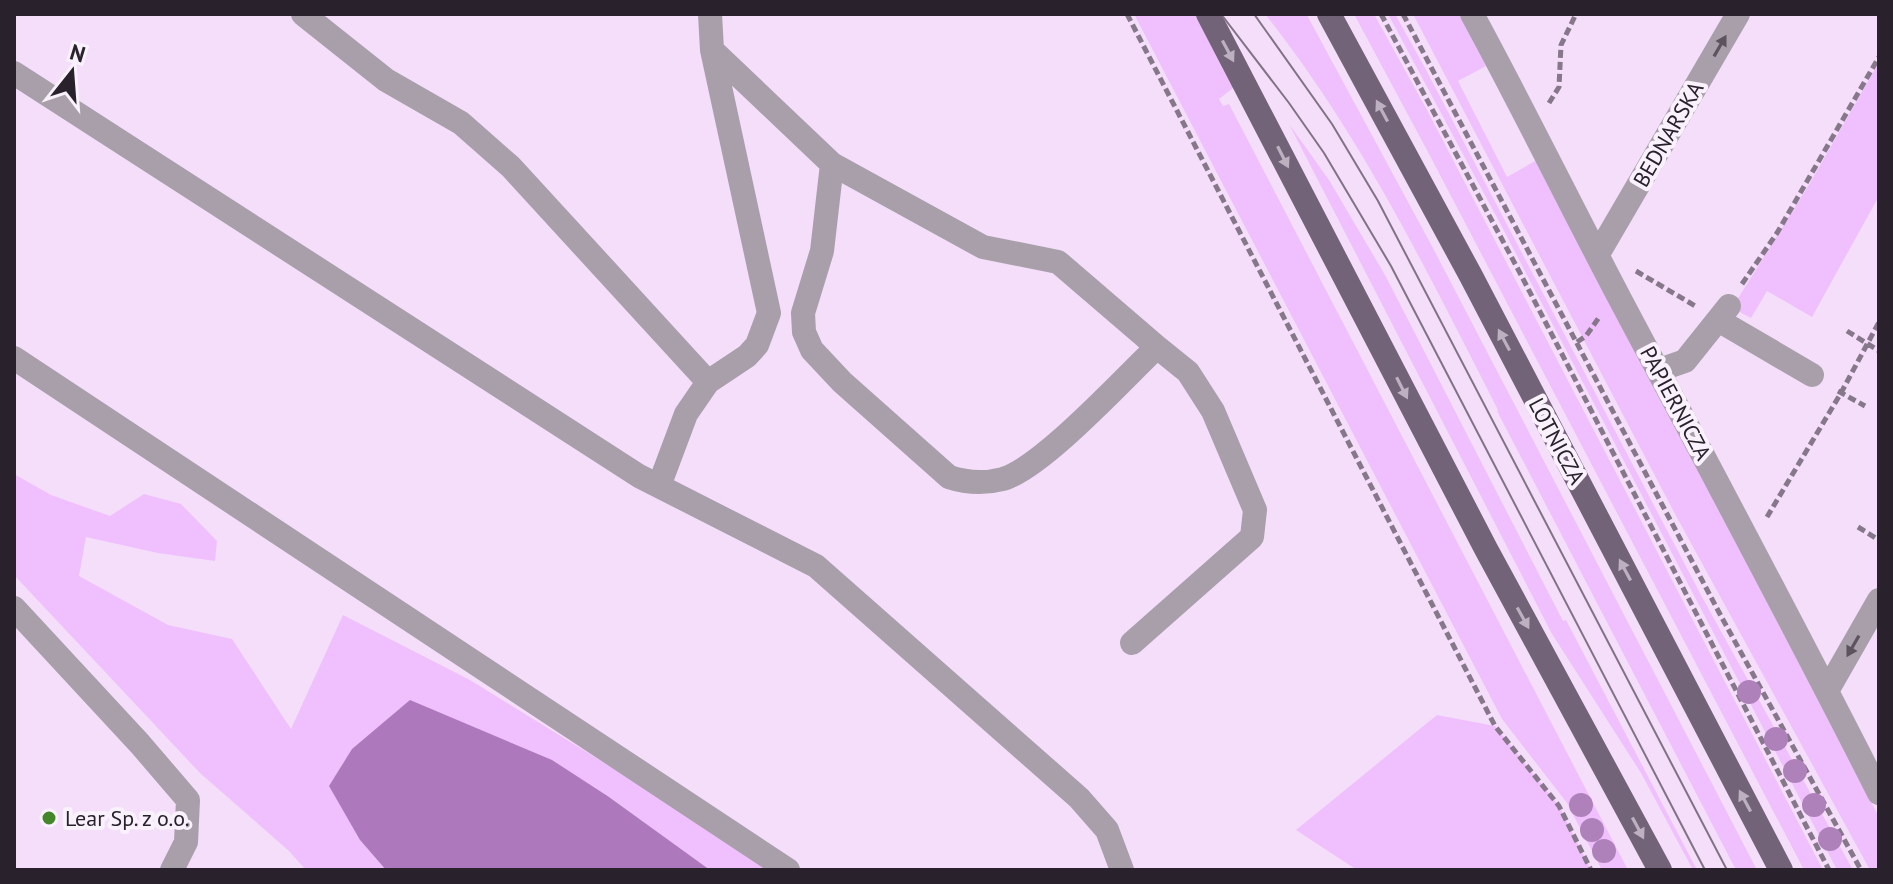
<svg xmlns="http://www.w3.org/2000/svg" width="1893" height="884" font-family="'PT Sans',sans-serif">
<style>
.green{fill:#efc0fd}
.water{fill:#ad79bc}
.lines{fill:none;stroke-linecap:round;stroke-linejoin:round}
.path{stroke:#86778a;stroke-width:5;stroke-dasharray:8 4;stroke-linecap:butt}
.minor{stroke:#a89faa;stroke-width:24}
.major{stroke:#736378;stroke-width:24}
.tram{stroke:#817385;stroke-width:2}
.tree{fill:#af81bb}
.oneway{fill:#5c535e}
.oneway2{fill:#bdb1c1}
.poi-dot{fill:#44872b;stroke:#f9f1fc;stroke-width:3}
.labels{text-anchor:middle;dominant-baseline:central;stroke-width:8;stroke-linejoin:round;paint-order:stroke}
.street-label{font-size:22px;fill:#29212c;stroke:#f9f1fc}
.poi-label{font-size:22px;fill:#29212c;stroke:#f9f1fc;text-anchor:start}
</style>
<rect width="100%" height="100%" fill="#f4defa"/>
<path class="green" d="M1134 14H1204L1251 74 1219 99 1223 106 1229 104 1628 870H1602L1567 803 1502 719Z
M1265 14H1307L1308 17 1434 250 1757 870H1736L1497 411 1498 410C1428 273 1361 135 1265 14Z
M1354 14H1374L1427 110 1823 870H1804L1429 154Z
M1388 14H1395L1425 68 1702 597 1853 870H1837L1502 227Z
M1413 14H1459L1486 66 1458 81 1507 177 1537 160 1879 817V870H1870L1675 514Z
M1879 62V196L1812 317 1767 291 1751 318 1732 308 1810 183Z
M1289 124 1329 180 1385 275 1563 621 1566 620 1697 870H1693L1641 773 1552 634Z
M14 474 51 495 110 516 144 494 181 504 217 541 215 561 158 553 86 537 79 576 168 625 232 639 291 729 343 615 470 680 778 870H710L609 797 360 840 386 870H306L289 851 200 773 14 575Z
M1437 715 1495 726 1559 806 1591 870H1357L1296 830Z"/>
<path class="water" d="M410 700 552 760 609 797 710 870H386L360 840 329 786 352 749Z"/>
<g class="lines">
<path class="path" d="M1127 14 1495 726 1559 806 1591 870
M1381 14 1520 273 1829 870
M1403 14 1722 618 1861 870
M1549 103 1559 87 1561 45 1576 14
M1636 271 1697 307
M1742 284 1777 233 1879 57
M1847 331 1879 351
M1577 342 1586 336 1600 316
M1838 391 1865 406
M1767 517 1841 393 1879 322
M1858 527 1879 540"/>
<path class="minor" d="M303 14 386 80 461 123 511 167 708 382
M1472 14C1523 108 1570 204 1620 299 1707 463 1795 627 1879 793
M712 50 832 164 983 247 1058 262 1157 347C1124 378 1043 467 1003 479 984 484 967 483 949 477L842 382 812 350 804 332 803 313 822 251 832 164
M14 73 639 476 816 566 1079 798 1107 830 1122 870
M1598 254 1738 14
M1718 320 1812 375
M14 358 788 870
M1659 370 1685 361 1729 306
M659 486 686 414 708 382 747 356 757 345 769 313 712 50 710 14
M14 608 140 744 188 800 186 842 172 870
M1132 643 1252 537 1255 510 1213 411 1188 372 1157 347
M1827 691 1879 600"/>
<path class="major" d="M1208 14 1486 549 1660 870
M1329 14 1471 276 1781 870"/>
<path class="tram" d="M1221 14 1289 103 1324 153 1391 266 1705 870
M1254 14 1332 124 1378 201 1727 870"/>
</g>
<g class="tree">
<circle cx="1749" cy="692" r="12"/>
<circle cx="1776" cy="739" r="12"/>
<circle cx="1795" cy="771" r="12"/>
<circle cx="1581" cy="805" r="12"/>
<circle cx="1814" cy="805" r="12"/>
<circle cx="1592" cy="830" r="12"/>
<circle cx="1830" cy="839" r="12"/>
<circle cx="1604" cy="851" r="12"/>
</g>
<defs><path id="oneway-solid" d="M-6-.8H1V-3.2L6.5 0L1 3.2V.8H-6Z" transform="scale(2)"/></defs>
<g class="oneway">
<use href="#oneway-solid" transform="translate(1720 46) rotate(-60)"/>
<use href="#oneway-solid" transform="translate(1853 646) rotate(120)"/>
</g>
<g class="oneway2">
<use href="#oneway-solid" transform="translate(1228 51) rotate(62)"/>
<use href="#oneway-solid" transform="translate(1382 111) rotate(-118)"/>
<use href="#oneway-solid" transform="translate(1283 157) rotate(63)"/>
<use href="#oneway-solid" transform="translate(1504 340) rotate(-118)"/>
<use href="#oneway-solid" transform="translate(1402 388) rotate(63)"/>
<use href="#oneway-solid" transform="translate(1625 570) rotate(-118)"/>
<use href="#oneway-solid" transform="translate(1523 618) rotate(61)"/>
<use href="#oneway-solid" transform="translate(1745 801) rotate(-118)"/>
<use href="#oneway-solid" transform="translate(1638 828) rotate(62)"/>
</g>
<circle class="poi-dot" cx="49" cy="818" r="8"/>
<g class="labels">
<g class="street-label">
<text transform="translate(1668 134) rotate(-60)">BEDNARSKA</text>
<text transform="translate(1676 403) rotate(62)">PAPIERNICZA</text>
<text transform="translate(1557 441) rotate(62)">LOTNICZA</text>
</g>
<g class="poi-label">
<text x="65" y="818">Lear Sp. z o.o.</text>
</g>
</g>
<rect width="1893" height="884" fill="none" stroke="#29212c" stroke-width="32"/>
<g transform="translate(72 72) rotate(17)" stroke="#f9f1fc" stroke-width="6" paint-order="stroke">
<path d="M0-6L14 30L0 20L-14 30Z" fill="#29212c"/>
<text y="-12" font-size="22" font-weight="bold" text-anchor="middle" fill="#29212c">N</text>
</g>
</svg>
